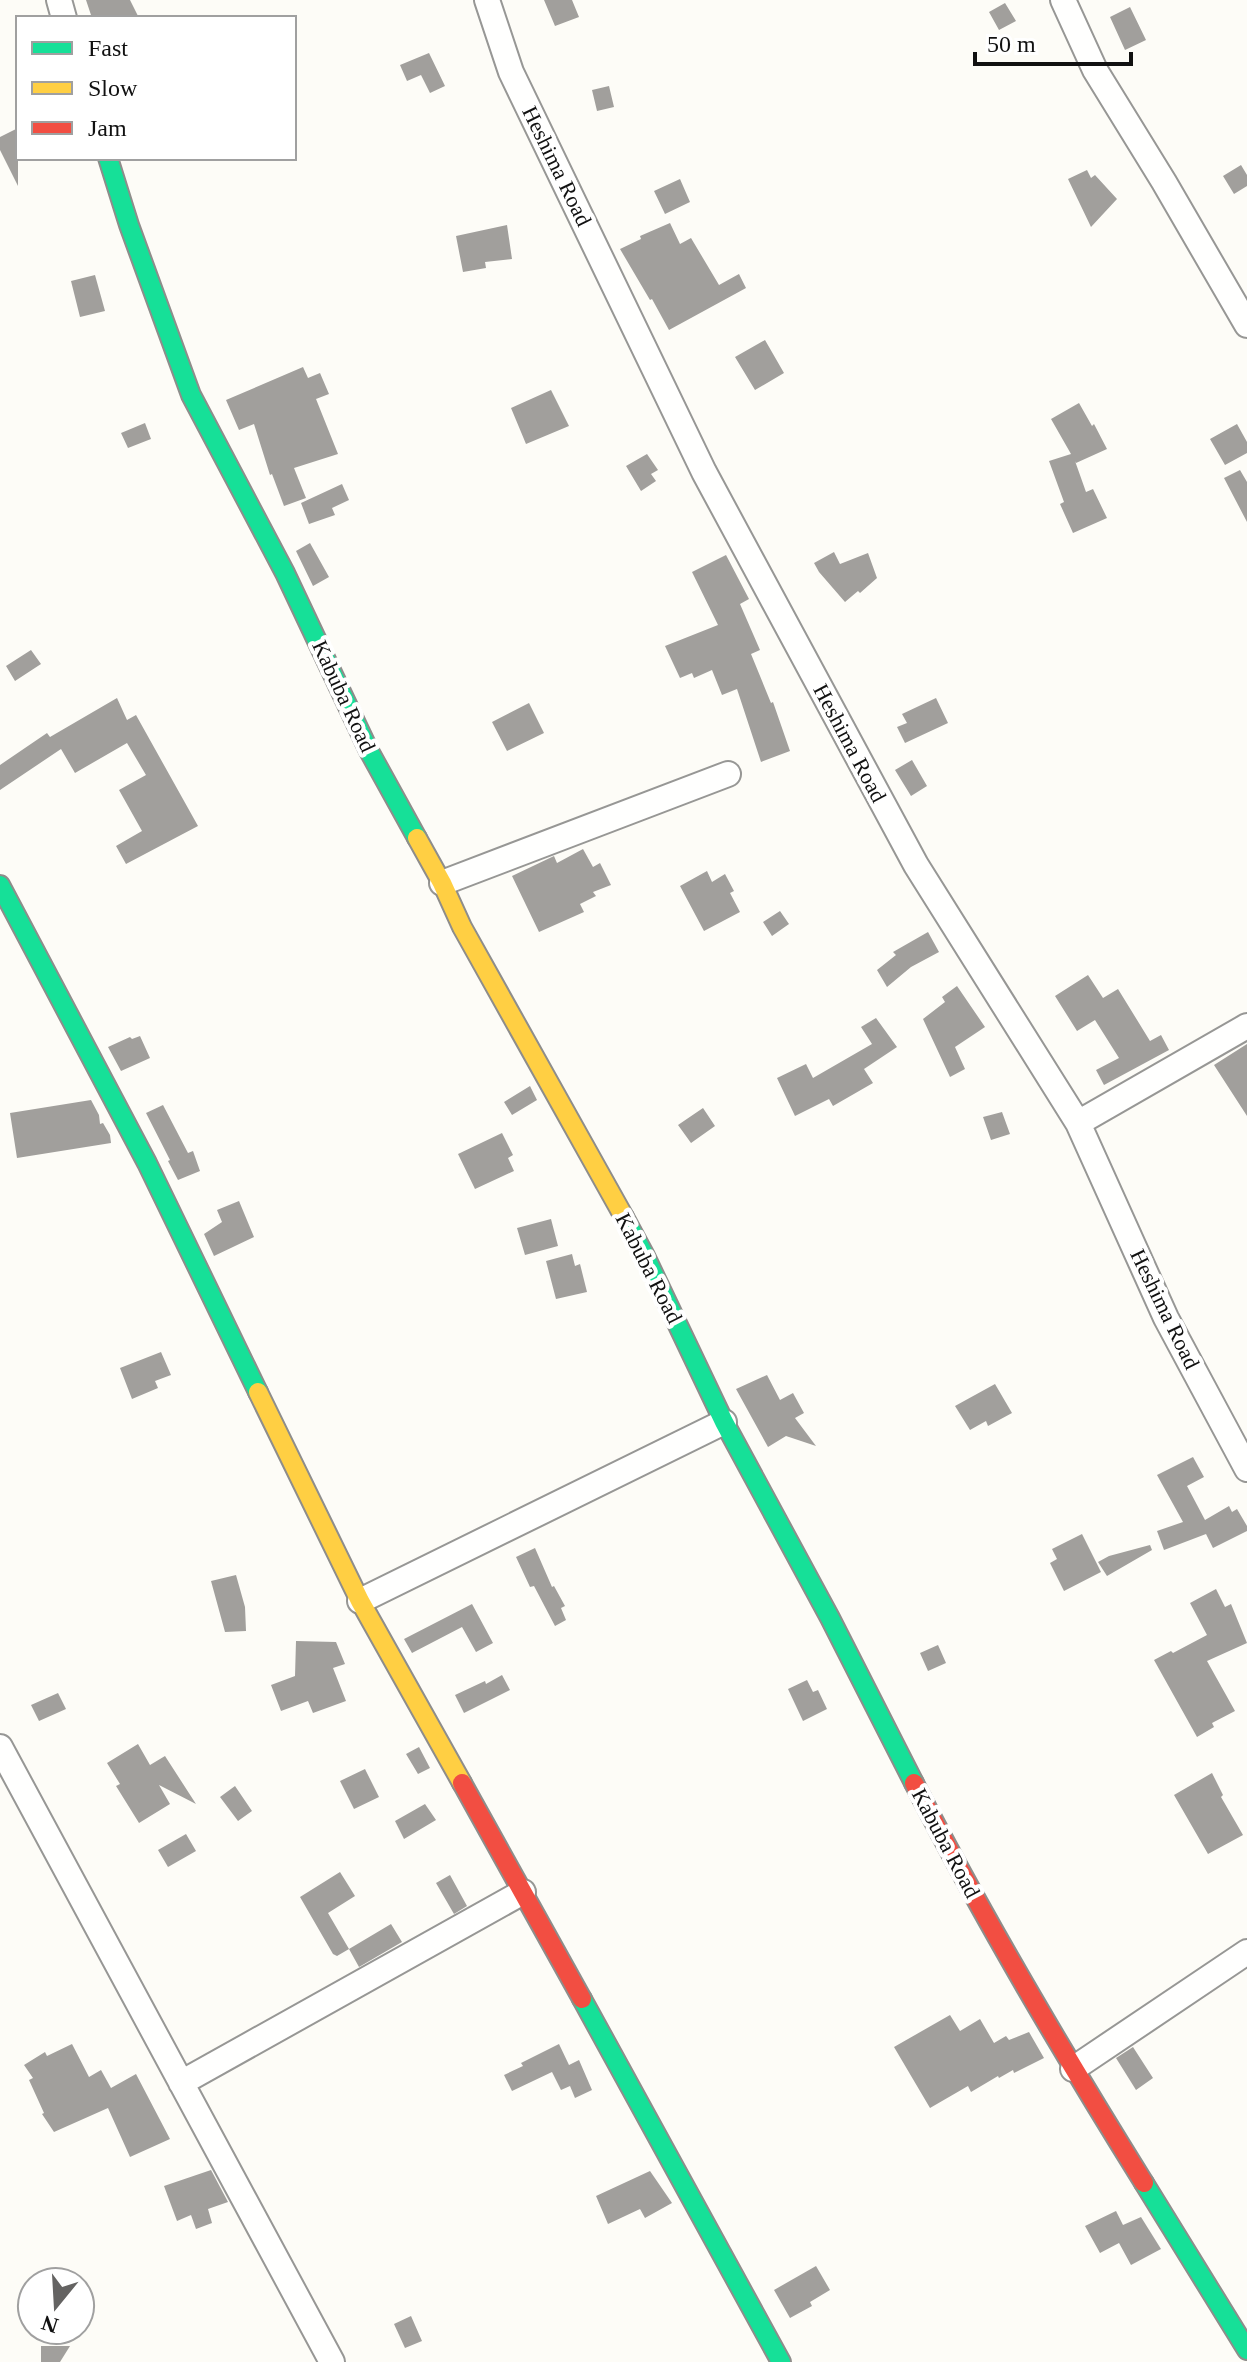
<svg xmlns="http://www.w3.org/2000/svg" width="1247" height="2362" font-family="Georgia,serif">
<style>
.building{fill:#a19f9c}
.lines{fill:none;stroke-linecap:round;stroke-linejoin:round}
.street-casing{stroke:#979795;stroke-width:28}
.fast-casing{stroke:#8e8d8b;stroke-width:22}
.slow-casing{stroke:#8e8d8b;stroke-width:22}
.jam-casing{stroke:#8e8d8b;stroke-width:22}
.street{stroke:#fffffe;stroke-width:24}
.fast{stroke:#16e098;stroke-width:18}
.slow{stroke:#ffcf43;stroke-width:18}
.jam{stroke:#f24e42;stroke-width:18}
.labels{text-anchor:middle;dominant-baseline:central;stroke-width:8;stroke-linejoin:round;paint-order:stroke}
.street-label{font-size:22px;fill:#111;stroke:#fff}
</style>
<rect width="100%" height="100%" fill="#fdfcf7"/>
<path class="building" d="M86 0H130L139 18H92Z
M544 0H572L579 17 555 26Z
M1005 3 1016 21 999 30 989 12Z
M1130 7 1146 40 1125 50 1110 17Z
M429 53 445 86 430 93 421 75 407 81 400 65Z
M609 86 614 107 597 111 592 90Z
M18 128V186L0 150V137Z
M1241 165 1247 175V186L1234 194 1223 176Z
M1087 170 1091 178 1095 175 1117 199 1091 227 1068 179Z
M680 179 690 202 665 214 654 191Z
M670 223 680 244 691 238 719 285 739 274 746 288 669 330 652 299 650 300 620 249 641 239 640 236Z
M507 225 512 259 485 262 486 268 463 272 456 236Z
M95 275 105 311 80 317 71 281Z
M765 340 784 373 755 390 735 357Z
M303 367 308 378 320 373 329 394 316 399 338 454 294 468 306 498 284 506 272 474 270 475 254 424 239 430 226 400Z
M551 390 569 426 526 444 511 408Z
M1079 403 1092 426 1094 424 1107 449 1076 463 1075 461 1086 492 1093 489 1107 518 1073 533 1060 504 1064 502 1049 461 1071 454 1051 419Z
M145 423 151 439 128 448 121 433Z
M1237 424 1247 442V453L1225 465 1210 439Z
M647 454 658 470 651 474 656 481 641 491 626 466Z
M1240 470 1247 482V522L1224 478Z
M342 484 349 500 332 508 335 515 309 524 301 503Z
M310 543 329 577 313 586 296 551Z
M834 552 840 564 868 553 877 578 860 593 858 591 845 602 819 572 814 563Z
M726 555 749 599 740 604 760 650 751 654 771 703 773 702 790 751 761 762 737 689 722 695 712 670 694 678 692 673 680 678 665 646 718 625 692 572Z
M31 650 41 664 15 681 6 666Z
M117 698 127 720 136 715 198 826 126 864 116 846 142 831 119 790 146 775 127 743 75 773 61 749 0 790V765L47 733 50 737Z
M936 698 948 723 905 743 897 727 907 723 902 714Z
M529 703 544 733 507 751 492 722Z
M912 760 927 786 911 796 895 770Z
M583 849 593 867 600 863 611 885 593 892 596 896 580 904 584 912 539 932 512 876 554 856 557 863Z
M707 871 712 882 725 874 734 891 730 893 740 912 704 931 680 886Z
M780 911 789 924 772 936 763 922Z
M928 932 939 952 911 967 887 987 877 970 896 955 893 952Z
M1088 975 1103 998 1118 989 1150 1041 1161 1035 1169 1050 1104 1085 1096 1070 1119 1058 1095 1020 1077 1031 1055 996Z
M957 986 985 1027 955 1047 965 1069 950 1077 923 1019 945 1002 942 997Z
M876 1018 897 1047 864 1069 873 1083 833 1106 829 1099 795 1116 777 1078 806 1064 813 1078 872 1044 861 1027Z
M140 1036 150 1058 121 1071 108 1047 130 1037 132 1039Z
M1247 1044V1116L1214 1065Z
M530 1086 537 1100 512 1115 504 1102Z
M91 1100 99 1115 100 1124 103 1123 110 1135 111 1143 17 1158 10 1113Z
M163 1105 188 1153 193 1151 200 1171 178 1180 168 1161 170 1160 146 1113Z
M703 1108 715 1126 691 1143 678 1125Z
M1002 1112 1010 1134 991 1140 983 1117Z
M502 1133 513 1155 508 1158 514 1171 475 1189 458 1154Z
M239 1201 254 1237 214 1256 204 1234 222 1222 217 1210Z
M551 1219 558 1246 525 1255 517 1228Z
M572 1254 575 1266 580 1264 587 1292 556 1299 546 1261Z
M161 1352 171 1375 155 1381 158 1388 132 1399 120 1368Z
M767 1375 780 1400 793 1393 804 1413 795 1418 816 1446 786 1436 768 1447 736 1389Z
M995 1384 1012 1413 988 1426 986 1421 970 1430 955 1406Z
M1193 1457 1204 1477 1187 1486 1205 1520 1229 1506 1232 1512 1237 1509 1247 1526V1531L1213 1548 1206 1534 1164 1550 1157 1531 1183 1522 1157 1475Z
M1082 1534 1101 1572 1064 1591 1050 1563 1057 1559 1052 1549Z
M1150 1545 1152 1550 1107 1576 1098 1562 1109 1556Z
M535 1548 552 1587 554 1586 565 1606 561 1608 566 1620 555 1626 534 1586 530 1587 516 1557Z
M236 1575 245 1607 246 1631 225 1632 211 1581Z
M1216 1589 1225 1607 1231 1604 1247 1643 1207 1661 1235 1711 1212 1723 1214 1727 1197 1737 1154 1660 1171 1651 1173 1653 1207 1635 1190 1603Z
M472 1604 493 1643 476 1652 462 1627 412 1653 404 1639Z
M296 1641 336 1642 345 1664 333 1668 346 1701 313 1713 308 1701 281 1711 271 1685 295 1676Z
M938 1645 946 1663 928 1671 920 1653Z
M502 1675 510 1690 464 1713 455 1695 485 1681 486 1684Z
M807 1680 813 1692 818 1690 827 1709 803 1721 788 1689Z
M58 1693 66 1709 39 1721 31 1705Z
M138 1744 150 1765 165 1756 196 1804 159 1785 170 1804 139 1823 116 1786 120 1784 107 1763Z
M419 1747 430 1768 418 1774 406 1754Z
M365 1769 379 1797 354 1809 340 1781Z
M1212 1773 1223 1795 1221 1797 1243 1835 1208 1854 1174 1795Z
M235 1786 252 1811 238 1821 220 1797Z
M425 1804 436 1820 404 1839 395 1821Z
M186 1834 196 1851 168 1867 158 1850Z
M340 1872 355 1896 328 1913 349 1949 391 1924 402 1942 359 1967 349 1949 337 1956 333 1954 300 1897Z
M450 1875 467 1906 454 1914 436 1883Z
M950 2015 960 2031 980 2019 994 2043 1006 2036 1009 2040 1029 2032 1044 2058 1014 2073 1013 2070 999 2078 998 2076 971 2092 968 2086 930 2108 894 2047Z
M72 2044 89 2077 101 2070 111 2088 136 2074 170 2139 130 2157 108 2108 54 2132 42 2114 44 2113 29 2080 33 2078 24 2065 45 2052 47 2056Z
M559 2044 569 2065 579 2060 592 2090 575 2098 570 2086 561 2090 552 2072 512 2091 504 2075 523 2066 521 2063Z
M1133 2047 1153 2078 1136 2090 1116 2058Z
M211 2170 228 2202 208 2209 212 2223 196 2229 191 2215 177 2221 164 2186Z
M650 2171 672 2203 645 2218 640 2209 608 2224 596 2196Z
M1116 2211 1123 2225 1141 2217 1161 2249 1131 2265 1119 2243 1100 2253 1085 2226Z
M816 2266 830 2290 810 2302 812 2306 790 2318 774 2290Z
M411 2316 422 2341 405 2348 394 2324Z
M41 2346H70L60 2362H41Z"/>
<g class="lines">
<g class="street-casing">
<path id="street" d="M59 0 64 18
M487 0 511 72 704 472 916 865 1078 1123 1166 1318 1247 1469
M1063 0 1095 70 1164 182 1247 325
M442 883 728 774
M1078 1123 1247 1026
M360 1601 724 1422
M0 1747 332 2362
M1073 2069 1247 1952
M181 2083 523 1892"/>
</g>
<g class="fast-casing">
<path id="fast" d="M108 158 129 225 191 395 285 573 369 751 417 838
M0 885 147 1163 258 1392
M624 1217 645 1256 724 1422 830 1618 914 1783
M582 1999 781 2362
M1144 2183 1247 2350"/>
</g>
<g class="slow-casing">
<path id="slow" d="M417 838 442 883 462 927 624 1217
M258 1392 360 1601 462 1783"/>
</g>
<g class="jam-casing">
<path id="jam" d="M462 1783 582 1999
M914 1783C984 1920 1063 2053 1144 2183"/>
</g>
<use href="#street" class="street"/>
<use href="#fast" class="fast"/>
<use href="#slow" class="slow"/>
<use href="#jam" class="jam"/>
</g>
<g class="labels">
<g class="street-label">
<text transform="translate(557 166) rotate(64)">Heshima Road</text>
<text transform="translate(344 696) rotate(65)">Kabuba Road</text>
<text transform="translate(850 743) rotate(62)">Heshima Road</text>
<text transform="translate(649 1268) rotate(63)">Kabuba Road</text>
<text transform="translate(1165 1309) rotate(64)">Heshima Road</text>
<text transform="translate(946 1843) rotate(62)">Kabuba Road</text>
</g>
</g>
<rect x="16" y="16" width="280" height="144" fill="#ffffff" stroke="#a0a0a0" stroke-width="2"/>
<rect x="32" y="42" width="40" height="12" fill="#16e098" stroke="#a0a0a0" stroke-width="2"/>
<text x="88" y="56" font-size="24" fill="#111111">Fast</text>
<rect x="32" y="82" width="40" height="12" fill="#ffcf43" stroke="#a0a0a0" stroke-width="2"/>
<text x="88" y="96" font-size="24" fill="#111111">Slow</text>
<rect x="32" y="122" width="40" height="12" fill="#f24e42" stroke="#a0a0a0" stroke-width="2"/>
<text x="88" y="136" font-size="24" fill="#111111">Jam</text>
<g transform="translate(56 2306) rotate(198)"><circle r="38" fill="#ffffff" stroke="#a0a0a0" stroke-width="2"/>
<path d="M0-6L14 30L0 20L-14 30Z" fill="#646362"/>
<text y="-12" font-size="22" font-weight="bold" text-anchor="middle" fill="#111111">N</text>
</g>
<path d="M975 52v12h156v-12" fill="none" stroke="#111111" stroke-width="4"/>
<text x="987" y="52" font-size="24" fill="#111111" stroke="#ffffff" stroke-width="6" paint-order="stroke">50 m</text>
</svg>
